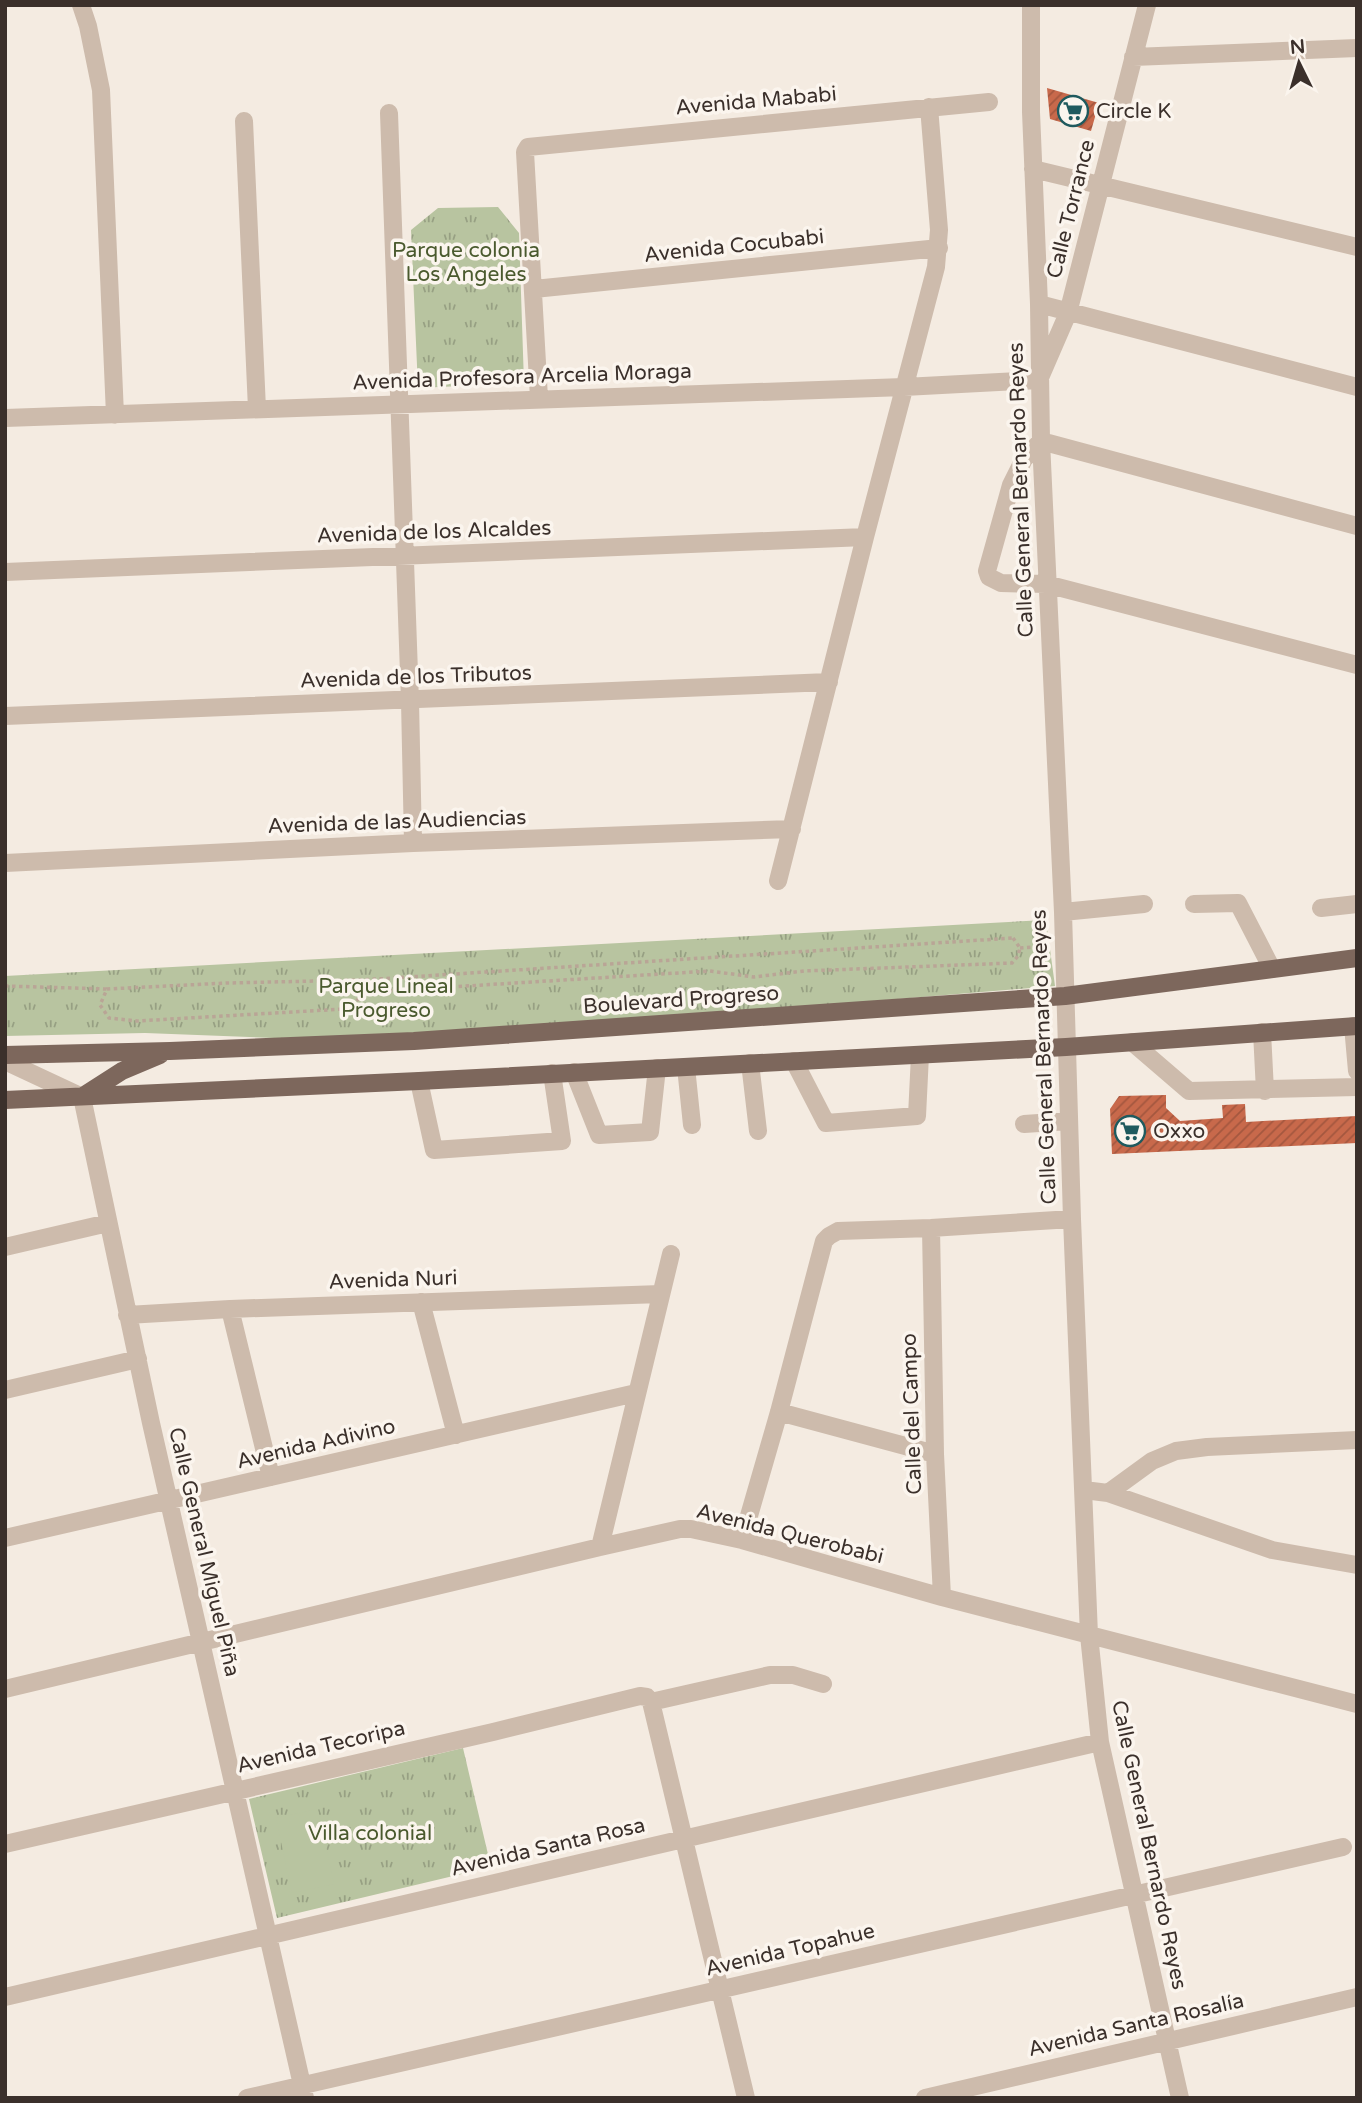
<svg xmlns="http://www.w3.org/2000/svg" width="1362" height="2103" font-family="'Varela Round',sans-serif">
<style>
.park{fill:url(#park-tufts)}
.garden{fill:#b8c4a0}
.building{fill:url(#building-hatch)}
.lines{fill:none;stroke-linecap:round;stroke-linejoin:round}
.path{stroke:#b9a596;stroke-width:3.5;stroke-dasharray:3.5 3.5;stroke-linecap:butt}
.minor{stroke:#cdbbac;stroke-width:18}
.major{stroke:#7d675c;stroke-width:18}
.labels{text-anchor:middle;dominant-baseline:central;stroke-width:7;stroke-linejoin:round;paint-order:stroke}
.street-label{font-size:21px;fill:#3b302b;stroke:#fbf5ee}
.poi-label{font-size:21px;fill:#3b302b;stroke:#fbf5ee;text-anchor:start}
.park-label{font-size:21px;fill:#4a5a2e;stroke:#fbf5ee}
</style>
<defs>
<pattern id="park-tufts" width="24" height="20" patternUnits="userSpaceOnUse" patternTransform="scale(1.75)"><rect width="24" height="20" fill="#b8c4a0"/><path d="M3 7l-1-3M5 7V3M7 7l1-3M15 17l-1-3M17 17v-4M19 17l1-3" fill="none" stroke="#97a083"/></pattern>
<pattern id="building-hatch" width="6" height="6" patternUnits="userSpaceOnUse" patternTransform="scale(1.75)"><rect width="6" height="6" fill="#c8694b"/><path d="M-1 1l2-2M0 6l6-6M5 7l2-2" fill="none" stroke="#a4573f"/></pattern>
</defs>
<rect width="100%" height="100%" fill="#f4ebe1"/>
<path class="park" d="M498 207 519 233 524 383 418 388 411 230 438 208Z
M1046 920 1055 986 379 1042 145 1033 5 1036V976Z
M463 1748 491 1867 277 1918 249 1799Z"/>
<path class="garden" d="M318 1809 334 1884 292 1893 276 1818Z"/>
<path class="building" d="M1047 88 1099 103 1091 131 1050 119Z
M1166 1095V1108L1180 1121 1223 1118 1222 1105 1245 1104 1246 1122 1357 1116V1143L1112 1154 1110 1109 1119 1096Z"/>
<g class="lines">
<path class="path" d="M1013 938 1020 948 1018 956 1012 963 804 971 754 977 710 971 369 992 344 1009 137 1021 109 1018 100 1005 107 989 227 983 362 980Z
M1020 948 1046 946
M5 986 107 989"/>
<path class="minor" d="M81 5 88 26 101 90 115 415
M1031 5V112L1039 304 1041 441 1063 912 1072 1219 1089 1635 1100 1742 1180 2098
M1133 57 1357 48
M389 113 410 701 413 843
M244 121 257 409
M1033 169 1357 247
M534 289 939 248
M1039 304 1357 387
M539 398 525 152 528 147 989 102
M5 418 904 387 1039 380 1068 313 1147 5
M1357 526 1041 441 1024 459 1011 485 987 571 989 577 1001 583 1046 584 1357 665
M5 572 865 537
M5 716 829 682
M5 863 413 843 792 829
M778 881 865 537 936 267 939 230 929 107
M1194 904 1238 903 1272 969
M1321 908 1357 904
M1063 912 1144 904
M1353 1026 1357 1071
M1262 1032 1265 1091
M1132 1042 1189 1091 1357 1087
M5 1061 82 1097 151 1423 305 2098
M794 1061 826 1123 917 1116 920 1055
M750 1063 758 1131
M686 1067 692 1125
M574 1072 599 1135 650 1132 657 1068
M419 1081 434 1150 562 1141 552 1073
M1024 1124 1069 1121
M931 1228 935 1454 942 1597
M5 1247 108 1223
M421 1302 456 1435
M230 1309 271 1477
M127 1315 230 1309 661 1294
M5 1390 138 1359
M779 1412 935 1454
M1084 1490 1108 1493 1272 1550 1357 1565
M1108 1493 1152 1461 1176 1451 1207 1447 1357 1440
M5 1538 636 1393
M742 1540 779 1412 824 1241 829 1236 838 1231 931 1228 1072 1219
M600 1547 671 1254
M5 1689 600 1547 680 1529H691L742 1540 942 1597 1357 1704
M651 1702 770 1675H793L823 1684
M5 1844 493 1732 640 1696 647 1697 651 1702 746 2098
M5 1997 1100 1742
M247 2098 1343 1847
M925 2098 1357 1997"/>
<path class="major" d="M5 1055 170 1051 414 1041 1065 996 1357 958
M83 1096 122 1071 160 1055
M5 1100 419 1081 1066 1047 1357 1026"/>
</g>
<defs>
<g id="supermarket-ring" transform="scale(1.575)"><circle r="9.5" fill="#fbf5ee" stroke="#1f5a5e" stroke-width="1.5"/><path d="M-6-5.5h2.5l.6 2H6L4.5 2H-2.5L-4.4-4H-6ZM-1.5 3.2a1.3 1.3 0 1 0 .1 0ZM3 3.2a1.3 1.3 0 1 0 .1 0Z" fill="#1f5a5e"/></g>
</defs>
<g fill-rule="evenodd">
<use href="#supermarket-ring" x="1073" y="111"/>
<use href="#supermarket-ring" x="1130" y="1131"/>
</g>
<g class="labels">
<g class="street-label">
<text transform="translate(756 101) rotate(-5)">Avenida Mababi</text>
<text transform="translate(1071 209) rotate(-76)">Calle Torrance</text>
<text transform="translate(734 246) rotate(-6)">Avenida Cocubabi</text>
<text transform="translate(522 377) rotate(-2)">Avenida Profesora Arcelia Moraga</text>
<text transform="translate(1021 490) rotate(-92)">Calle General Bernardo Reyes</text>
<text transform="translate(434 532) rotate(-2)">Avenida de los Alcaldes</text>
<text transform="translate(416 677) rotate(-2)">Avenida de los Tributos</text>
<text transform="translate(397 822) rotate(-2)">Avenida de las Audiencias</text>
<text transform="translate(681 1000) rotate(-4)">Boulevard Progreso</text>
<text transform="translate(1044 1057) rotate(-92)">Calle General Bernardo Reyes</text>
<text transform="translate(393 1280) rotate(-2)">Avenida Nuri</text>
<text transform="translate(912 1414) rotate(-92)">Calle del Campo</text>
<text transform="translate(316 1444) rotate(-13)">Avenida Adivino</text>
<text transform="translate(790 1534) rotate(14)">Avenida Querobabi</text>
<text transform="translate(204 1552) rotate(77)">Calle General Miguel Piña</text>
<text transform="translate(321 1747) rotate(-13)">Avenida Tecoripa</text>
<text transform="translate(1149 1845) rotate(78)">Calle General Bernardo Reyes</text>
<text transform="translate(548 1847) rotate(-13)">Avenida Santa Rosa</text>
<text transform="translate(790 1950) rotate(-13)">Avenida Topahue</text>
<text transform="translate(1136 2025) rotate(-13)">Avenida Santa Rosalía</text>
</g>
<g class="poi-label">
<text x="1096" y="111">Circle K</text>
<text x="1153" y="1131">Oxxo</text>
</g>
<g class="park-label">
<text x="466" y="250">Parque colonia<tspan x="466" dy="24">Los Angeles</tspan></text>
<text x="386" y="986">Parque Lineal<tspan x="386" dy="24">Progreso</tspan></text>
<text x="370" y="1833">Villa colonial</text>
</g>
</g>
<rect width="1362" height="2103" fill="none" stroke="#3b302b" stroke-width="14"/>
<g transform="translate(1299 63) rotate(355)" stroke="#fbf5ee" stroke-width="5" paint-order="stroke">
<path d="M0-5L12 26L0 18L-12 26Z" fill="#3b302b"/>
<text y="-10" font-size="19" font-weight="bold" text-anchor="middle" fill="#3b302b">N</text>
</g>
</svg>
